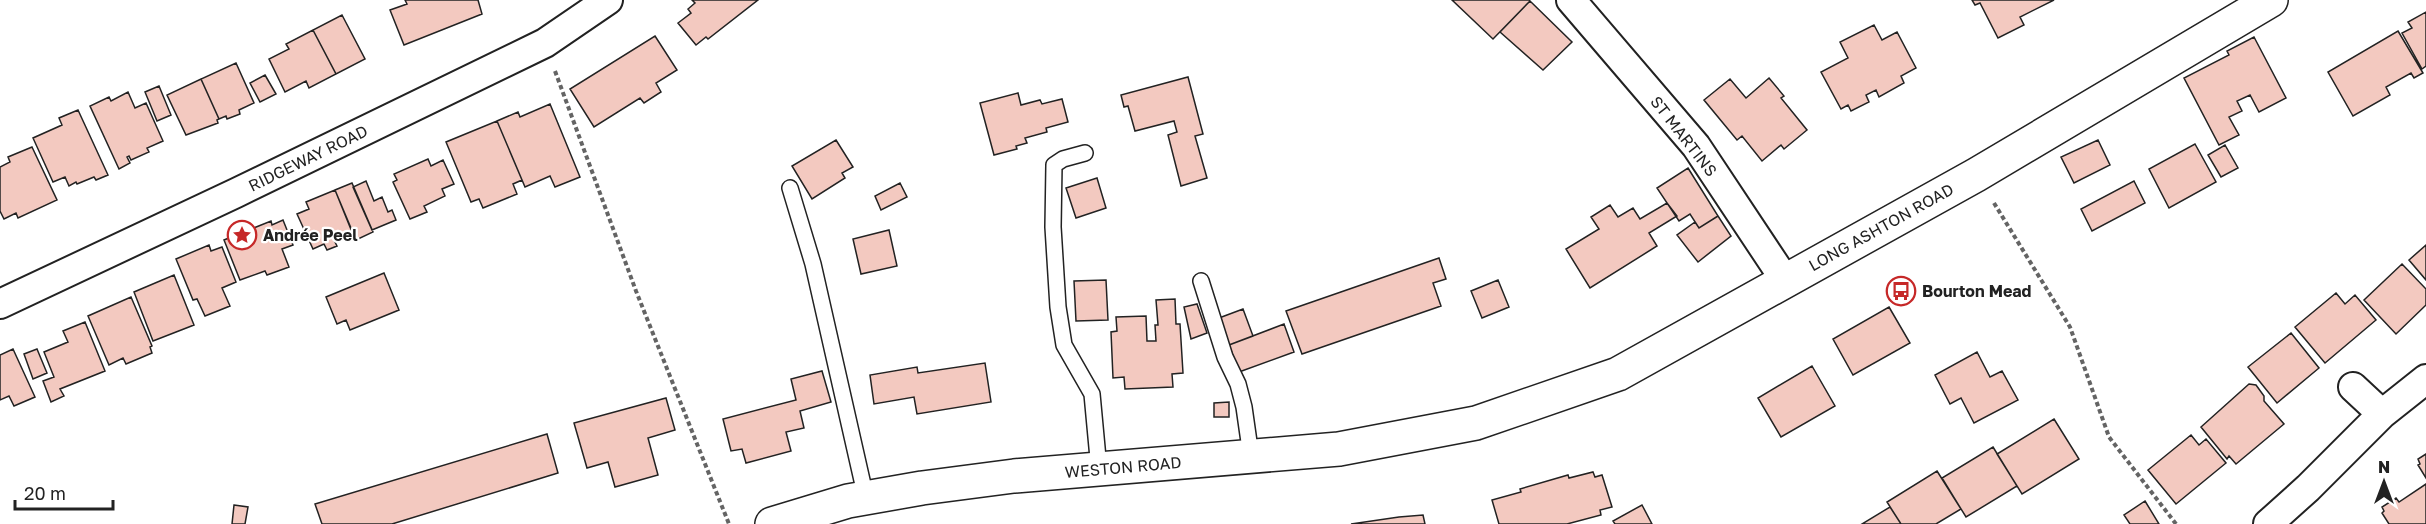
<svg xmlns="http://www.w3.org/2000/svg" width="2426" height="524" font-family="'Golos Text',sans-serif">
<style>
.building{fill:#f3c9c0;stroke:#222;stroke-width:1.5}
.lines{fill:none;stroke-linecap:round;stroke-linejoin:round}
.lane-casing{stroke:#222;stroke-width:18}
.street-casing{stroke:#222;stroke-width:32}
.secondary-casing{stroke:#222;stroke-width:36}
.path{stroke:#646464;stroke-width:4;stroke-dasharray:4.5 3;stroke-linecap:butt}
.lane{stroke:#fff;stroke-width:15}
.street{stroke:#fff;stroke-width:28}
.secondary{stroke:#fff;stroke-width:33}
.labels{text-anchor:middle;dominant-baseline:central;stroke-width:4.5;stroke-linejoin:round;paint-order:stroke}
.street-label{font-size:16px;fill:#222;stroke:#fff}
.poi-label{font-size:16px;font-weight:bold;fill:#222;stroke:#fff;text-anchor:start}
</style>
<rect width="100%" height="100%" fill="#fff"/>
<path class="building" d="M405 0H478L482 14 404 45 390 10 407 4Z
M692 0H758L708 39 706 37 696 45 678 23 691 13 688 9 695 3Z
M1452 0H1529L1530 1 1493 39Z
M1972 0H2054L2020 17 2024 25 1998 38 1980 3 1975 5Z
M1530 1 1572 42 1543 70 1500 32Z
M2426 12V66L2422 69 2402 33 2412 28 2408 22Z
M342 15 365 59 336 74 313 30Z
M1874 25 1882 40 1897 32 1916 68 1901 76 1904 83 1879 97 1876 90 1866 95 1869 102 1851 111 1848 105 1841 109 1821 72 1848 58 1840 42Z
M313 30 336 74 309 88 306 81 285 92 269 59 289 49 286 44Z
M2398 31 2423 73 2414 78 2411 73 2386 87 2390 95 2353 116 2328 72Z
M655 36 677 70 656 83 661 92 644 103 640 98 594 127 570 89Z
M2254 37 2286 98 2259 112 2250 95 2237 101 2242 111 2229 117 2239 135 2219 145 2184 78 2229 55 2227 51Z
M236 63 254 103 239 110 240 114 227 119 226 116 219 119 201 79Z
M265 75 276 94 260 102 250 83Z
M1188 77 1203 134 1195 136 1207 178 1181 186 1168 135 1177 132 1174 121 1135 131 1128 106 1124 107 1121 95Z
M1769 78 1784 96 1781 98 1807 130 1784 149 1781 145 1762 161 1742 136 1737 140 1704 100 1730 79 1746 98Z
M201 79 219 119 217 120 218 123 186 135 167 95Z
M159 86 171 115 157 121 145 92Z
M128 92 135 108 146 103 163 141 147 148 149 152 131 160 129 156 127 157 130 163 119 169 90 106 109 97 111 101Z
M1018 93 1021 105 1040 100 1042 104 1062 99 1068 122 1046 128 1047 132 1025 138 1027 143 1016 146 1017 149 994 155 980 103Z
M550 104 580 177 555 187 550 176 525 187 497 121 518 112 520 117Z
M78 110 108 175 96 180 94 177 77 184 76 182 69 186 65 177 53 182 33 138 62 125 59 118Z
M497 121 522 180 513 184 517 194 483 208 479 199 471 202 446 142Z
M836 140 853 167 842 173 845 178 812 199 792 166Z
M2098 140 2110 165 2074 183 2061 157Z
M2195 144 2216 182 2169 208 2149 169Z
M2225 145 2238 168 2221 177 2208 155Z
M32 147 57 200 18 218 16 213 4 219 0 211V167L10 162 8 157Z
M428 159 431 166 443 160 454 184 442 189 445 196 424 206 427 212 410 219 393 182 397 180 394 174Z
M1688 168 1718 216 1699 228 1690 214 1679 221 1657 188Z
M1097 178 1106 208 1076 218 1066 188Z
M366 181 374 201 382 197 388 212 392 210 396 220 372 230 353 187Z
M2134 181 2145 203 2092 231 2081 209Z
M352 183 373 232 356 240 335 190Z
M900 183 907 197 881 210 875 196Z
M335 190 352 232 334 240 337 246 327 250 324 244 313 249 297 214 309 209 306 202Z
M1667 203 1677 216 1649 233 1657 246 1590 288 1566 249 1599 229 1591 217 1610 205 1618 217 1633 208 1640 219Z
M1718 216 1731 236 1698 262 1677 235 1695 222 1699 228Z
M283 220 293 245 282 249 289 267 267 275 265 271 240 280 224 240 271 221 272 225Z
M889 230 897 266 861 274 853 239Z
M209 245 211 251 222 247 236 282 222 288 230 306 205 316 197 299 193 300 176 259Z
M2426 245V280L2409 260Z
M1439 258 1446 279 1433 283 1441 306 1302 354 1286 311Z
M2402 264 2426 289V305L2396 334 2364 300Z
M384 273 399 310 350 330 346 320 337 324 326 297Z
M174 275 194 325 153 341 134 292Z
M1106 280 1108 320 1076 321 1074 281Z
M1498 280 1509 307 1482 318 1471 291Z
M2336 293 2345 304 2355 295 2376 320 2325 363 2295 327Z
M131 297 152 346 150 347 152 353 126 364 123 358 109 365 88 316Z
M1175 299 1176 324H1180L1183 373 1172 374 1173 387 1125 389 1124 377 1113 378 1111 332 1117 331 1116 317 1146 316 1147 341H1156L1155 325H1158L1156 300Z
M1197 304 1207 333 1191 339 1184 307Z
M1889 307 1910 343 1853 375 1833 339Z
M1243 309 1253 336 1229 345 1219 318Z
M85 322 105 371 60 389 64 396 51 402 43 381 54 377 44 352 68 342 63 331Z
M1284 324 1294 352 1239 372 1229 345Z
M2291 333 2319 368 2277 403 2248 367Z
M13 349 35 397 14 406 9 396 0 400V355Z
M37 349 47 373 33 379 24 354Z
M1977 352 1990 377 2002 371 2018 400 1974 423 1961 398 1950 404 1935 375Z
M985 363 991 402 917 414 914 397 874 404 870 375 917 367 918 373Z
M1812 366 1835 406 1781 437 1758 398Z
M822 371 831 402 800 411 804 428 786 432 791 451 746 463 742 449 731 451 723 419 796 400 791 379Z
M2249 384 2256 385 2264 396V401L2284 424 2236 464 2229 456 2227 459 2201 427Z
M666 398 675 430 648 438 658 475 615 487 608 462 587 468 574 423Z
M1229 402V417H1214V403Z
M2054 419 2079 459 2022 494 1997 454Z
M547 434 558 473 392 524H322L315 504Z
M2191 435 2199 445 2206 439 2226 463 2176 504 2148 470Z
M1993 447 2017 486 1966 517 1942 478Z
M2426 454V478L2418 465 2420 464 2418 459Z
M1937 471 1961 509 1936 524H1901L1887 502Z
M1593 472 1595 477 1602 475 1612 507 1600 510 1601 515 1567 524H1499L1492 500 1521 492 1520 489 1568 475 1569 478Z
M2426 484V524H2389L2382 513 2384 511 2382 507 2396 498 2399 502Z
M2145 501 2159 524H2130L2124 515Z
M234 505 248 507 245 524H232Z
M1642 505 1652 524H1615L1613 521Z
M1890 507 1901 524H1862Z
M1423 515 1425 524H1351L1399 517Z"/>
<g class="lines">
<g class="lane-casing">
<path id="lane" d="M1085 153 1063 159 1054 165 1053 227 1058 307 1064 345 1092 394 1099 469
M790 188 813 264 866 498
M1201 281 1225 357 1238 384 1244 407 1251 456"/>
</g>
<g class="street-casing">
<path id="street" d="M1571 0 1696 146 1785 280
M0 304 236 193 545 43 608 0
M2353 387 2382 414
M2268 524 2308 488 2382 414 2426 379"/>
</g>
<g class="secondary-casing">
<path id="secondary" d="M772 524 848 501 922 488 1014 476 1339 449 1476 423 1618 374 1976 175 2271 0"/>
</g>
<path class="path" d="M555 71 636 291 729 524
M1994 203 2070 327 2109 437 2176 524"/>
<use href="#lane" class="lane"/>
<use href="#street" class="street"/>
<use href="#secondary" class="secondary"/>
</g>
<defs>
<g id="sight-ring" transform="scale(1.5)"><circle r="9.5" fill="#fff" stroke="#c62828" stroke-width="1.5"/><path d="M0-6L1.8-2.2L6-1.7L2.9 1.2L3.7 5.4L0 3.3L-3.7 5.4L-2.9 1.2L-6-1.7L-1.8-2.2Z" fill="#c62828"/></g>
<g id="bus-ring" transform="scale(1.5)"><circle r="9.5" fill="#fff" stroke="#c62828" stroke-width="1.5"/><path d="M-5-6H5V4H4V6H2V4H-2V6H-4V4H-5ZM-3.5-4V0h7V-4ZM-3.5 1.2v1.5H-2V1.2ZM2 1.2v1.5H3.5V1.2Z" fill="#c62828"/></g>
</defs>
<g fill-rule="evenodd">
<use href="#sight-ring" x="242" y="235"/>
<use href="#bus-ring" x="1901" y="291"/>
</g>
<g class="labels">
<g class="street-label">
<text transform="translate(1684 136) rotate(52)">ST MARTINS</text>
<text transform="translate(308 158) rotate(-26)">RIDGEWAY ROAD</text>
<text transform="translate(1881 227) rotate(-29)">LONG ASHTON ROAD</text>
<text transform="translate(1123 467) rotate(-5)">WESTON ROAD</text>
</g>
<g class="poi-label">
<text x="263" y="235">Andrée Peel</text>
<text x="1922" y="291">Bourton Mead</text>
</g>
</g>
<g transform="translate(2384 482)" stroke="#ffffff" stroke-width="4.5" paint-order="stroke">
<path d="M0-4.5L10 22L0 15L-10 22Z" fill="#222222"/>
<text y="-9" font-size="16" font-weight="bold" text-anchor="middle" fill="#222222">N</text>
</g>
<path d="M15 500v9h98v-9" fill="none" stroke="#222222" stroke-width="3"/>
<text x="24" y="500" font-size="18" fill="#222222" stroke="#ffffff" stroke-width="4.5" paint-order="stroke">20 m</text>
</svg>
